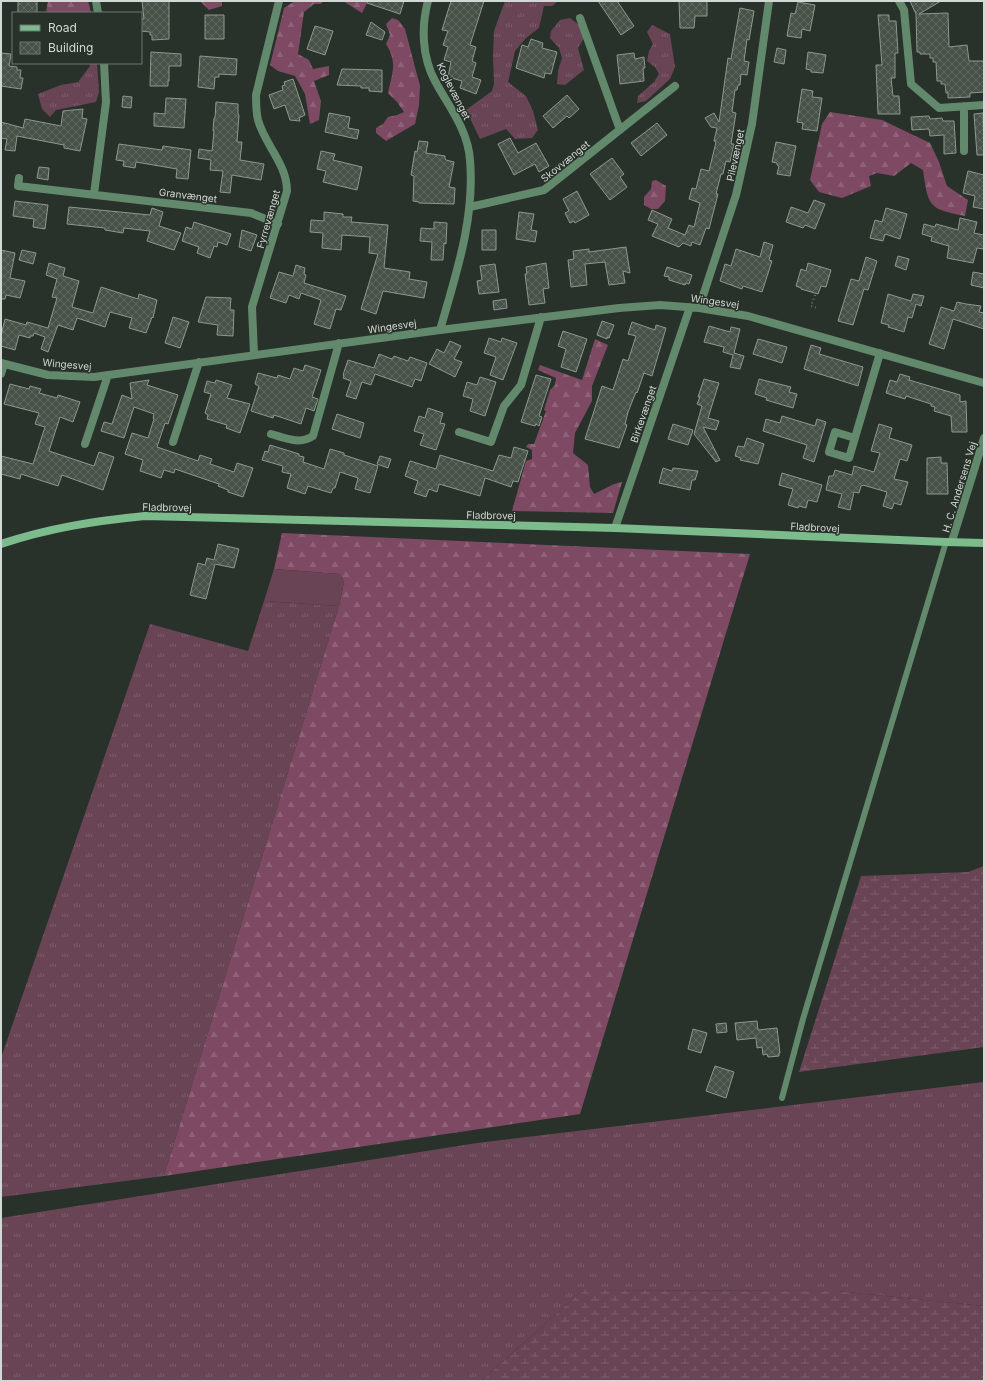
<svg xmlns="http://www.w3.org/2000/svg" width="985" height="1382" font-family="Inter,sans-serif">
<style>
.grass{fill:url(#grass-tufts)}
.forest{fill:url(#forest-firs)}
.wetland{fill:url(#wetland-marsh)}
.pitch{fill:#694455}
.building{fill:url(#building-cross-hatch);stroke:#8d988f}
.lines{fill:none;stroke-linecap:round;stroke-linejoin:round}
.path{stroke:#707972;stroke-width:2;stroke-dasharray:1 3;stroke-linecap:butt}
.lane{stroke:#62896b;stroke-width:6}
.street{stroke:#62896b;stroke-width:8}
.secondary{stroke:#7cbb8c;stroke-width:8}
.labels{text-anchor:middle;dominant-baseline:central;stroke-width:3;stroke-linejoin:round;paint-order:stroke}
.street-label{font-size:10px;fill:#d2d8d3;stroke:#28322a}
</style>
<defs>
<pattern id="grass-tufts" width="24" height="20" patternUnits="userSpaceOnUse"><rect width="24" height="20" fill="#694455"/><path d="M3 7l-1-3M5 7V3M7 7l1-3M15 17l-1-3M17 17v-4M19 17l1-3" fill="none" stroke="#7e5e6d"/></pattern>
<pattern id="forest-firs" width="22" height="20" patternUnits="userSpaceOnUse"><rect width="22" height="20" fill="#7e4962"/><path d="M5 1l3.5 6h-7zM16 11l3.5 6h-7z" fill="#8f6278"/></pattern>
<pattern id="wetland-marsh" width="20" height="14" patternUnits="userSpaceOnUse"><rect width="20" height="14" fill="#694455"/><path d="M1 5h8M5 5V1M11 12h8M15 12V8" fill="none" stroke="#7e5e6d"/></pattern>
<pattern id="building-cross-hatch" width="8" height="8" patternUnits="userSpaceOnUse"><rect width="8" height="8" fill="#465148"/><path d="M0 0l8 8M0 8l8-8" fill="none" stroke="#606962"/></pattern>
</defs>
<rect width="100%" height="100%" fill="#28322a"/>
<path class="grass" d="M505 1H558L552 6H544L539 28 526 38 515 51 508 82 526 96 533 111 538 130 532 138 515 139 506 129 480 139 466 110 492 91 494 84 493 56 494 31Z
M570 18 579 25 584 38 578 48 584 70 565 85 557 84 558 71 562 58 559 48 550 38 551 31 560 20Z
M652 25 670 34 675 67 670 79 646 101 637 103 638 96 654 82 659 74 655 67 647 61 649 51 653 44 647 32Z
M89 63H97L99 92 96 102 56 110 50 117 42 109 38 94 61 85 78 82 90 66Z
M264 601 339 606 164 1176 1 1197V1058L150 624 248 651Z
M984 1082V1306L837 1291 583 1290 481 1381H1V1218L477 1143Z"/>
<path class="forest" d="M48 1 59 2 88 1 91 12 47 13 46 12Z
M200 1H222V6L209 10Z
M295 1H323L321 4H314L304 12 298 54 309 60 313 69 329 66V75L314 81 321 101 319 120 310 124 305 94 295 76 278 71 270 65 284 8Z
M343 1H368L362 13Z
M392 18 398 20 405 29 420 86 419 105 415 124 386 141 376 133V128L383 124 388 117 397 115 404 112 397 102 388 93C392 73 398 63 386 44L390 35 386 24Z
M830 112 882 120 930 143 939 162 947 186 968 200 965 216C929 209 928 207 923 170L911 163 894 176 877 173 869 176 871 186 842 198 819 192 810 180 822 124Z
M656 180 666 186 665 201 658 209H651L644 205V197L651 189 652 181Z
M595 339 608 345 592 386V401L575 433 573 453 588 465 590 487 594 494 614 484 622 482 613 513 512 511 526 461 532 459V450L526 447 528 444H534L546 411 544 410 550 390 555 385 556 378 538 370 540 365 582 380Z
M282 533 750 554 580 1114 164 1176 339 606 344 582 340 574 274 569Z"/>
<path class="wetland" d="M984 866V1047L799 1072 861 876 968 872Z
M583 1290 837 1291 984 1306V1381H481Z"/>
<path class="pitch" d="M274 569 340 574 344 582 339 606 264 601Z"/>
<path class="building" d="M18 1H37V13H18Z
M142 1H169V39L152 40V35H150V32L141 31V19H144Z
M368 1H404L400 14 367 3Z
M451 1H484L470 45 476 47 472 61 476 63 472 77 481 80 476 94 460 88 462 81 448 77 451 62 444 60 448 47 443 45 448 31 442 30Z
M598 1H617L634 26 621 35Z
M679 1H707V16H695L694 28H680Z
M910 1H941L919 14 948 13 949 47 967 45 969 61H984V92L970 93V97L948 98V93H946L945 84H941V81H937L936 62H933V58H930V54H920V52H917L916 14Z
M798 2 815 5 810 31 802 29 801 38 787 36 791 13 795 14Z
M740 8 754 11 749 40 747 39 744 61 749 62 747 75 741 74 740 85H738L737 90H735L732 112 736 113 731 144H734L730 162 726 161 723 174H721L716 194H718L709 229 706 228 700 245 692 242 691 246 683 243 679 247 652 236 658 224 648 220 652 210 672 219 668 228 685 235 689 225 694 227 700 203 689 199 692 188 696 189 701 169 709 171 716 142 714 141 717 128 711 127 705 118 714 113 719 122 728 58 731 59Z
M205 15H224V39H205Z
M878 15H889V21H896L898 53H895V78H891L893 96H899L900 114H878L876 65H882Z
M371 22 385 32 382 40 366 35Z
M315 26 333 31 325 55 307 49Z
M531 39 543 43 542 48 557 52 551 74 545 73 544 78 516 68 522 45 528 47Z
M777 48 786 50 784 64 774 62Z
M151 52 181 54V66H169V81H168V86H150Z
M808 52 826 55 823 73 811 72V70L806 69Z
M1 53 11 54 9 66 17 67V70H21L20 78H23L21 89 1 86Z
M634 53 635 59 644 57 645 68H643L644 81 620 84 617 55Z
M200 56 237 59 236 75 219 74V77H215L214 89 198 87Z
M342 69 382 70V92L369 91V88H361V86L337 85Z
M293 79 305 115 299 118 300 121 290 120 285 105 274 109 269 95 283 90 282 86 285 85 284 82Z
M802 89 813 91 812 97 822 98 817 131 802 129 803 123 797 122Z
M567 95 579 109 569 118 567 116 553 128 543 116Z
M123 96 132 97 131 108 122 107Z
M166 98 186 99 184 128 154 126V113L165 114Z
M216 102 238 104V114L239 115 237 142H242L240 160 264 164 261 180 232 175 230 193 220 192 223 171 210 170 211 160 198 158 199 149 212 151 214 131H213L214 118H215Z
M83 109 82 118 87 119 80 151 64 148V145L17 136 15 151 5 150 7 139 1 138V122L23 128 25 119 61 126 63 111Z
M329 113 350 117 348 128 359 130 357 139 325 132Z
M983 113 984 155H977L974 114Z
M929 116 930 119 942 118 943 121H954L956 153 944 154V135L930 136 929 129 912 130 911 117Z
M657 123 667 135 641 156 631 143Z
M510 138 518 153 536 143 549 166 539 172 535 164 514 175 498 144Z
M419 141 428 142 426 153 445 156V159L446 160 454 162 449 187 455 188 454 204 419 203V202L413 201 414 176 411 175 415 151 417 152Z
M776 142 796 146 790 176 777 174 779 166 777 165V163L772 162Z
M119 144 162 150 163 146 191 150 188 179 176 178 177 169 136 162 135 168 123 166 124 161 116 160Z
M321 151 335 154 333 160 362 167 357 190 323 182 326 171 317 169Z
M612 158 624 174 620 177 627 187 610 200 590 174Z
M39 167 49 168 48 180 37 178Z
M968 171 984 175V209L973 207 975 196 963 193Z
M577 191 589 215 575 223 574 221 570 223 565 213 569 211 563 199Z
M814 200 825 204 815 229 805 225 803 228 786 222 791 207 808 213Z
M15 201 48 205 45 229 33 227 34 219 13 216Z
M69 207 150 215 152 208 163 212 159 226 181 233 174 250 147 241 150 231 124 228 123 233 105 230V228L67 224Z
M886 208 907 214 900 239 885 234 883 241 870 238 875 220 882 222Z
M324 212 343 214V217H352L351 222 388 225 384 268 410 272 409 279 427 282 424 298 383 291 376 314 361 309 378 254 369 253 370 237 342 235 341 250 322 248 323 233 310 232 311 220 324 221Z
M519 212 534 214 531 230 537 231 535 242 516 239Z
M960 218 977 222 974 233 984 235V249L977 248 973 263 947 258 949 246 931 241 932 237 922 234 924 224 935 227 936 224 958 230Z
M194 222 231 234 227 245 218 242 217 247 214 246 210 258 197 253 199 247 182 241 186 227 192 229Z
M434 222 447 223 446 244 444 243 443 260H431L432 242 420 241 421 228 434 229Z
M242 230 257 235 251 251 239 247Z
M482 230H496V250H482Z
M764 242 773 245 769 260 772 261 762 292 743 286 742 289 720 281 725 264 731 266 736 249 760 257Z
M626 247 630 273 623 271 625 283 609 285 605 262 585 264 587 285 571 287 568 260 574 259 573 251 589 249V252Z
M1 250 15 253 10 278 25 281 20 298 6 295 5 299H1Z
M22 250 36 253 33 264 19 260Z
M898 256 909 259 906 270 895 266Z
M866 257 877 261 868 290 864 289 853 325 838 321 851 279 859 281Z
M49 263 65 268 63 276 79 281 72 307 93 313 101 287 138 299 139 294 157 300 153 318 152 317 146 333 129 328 132 318 110 312 105 327 77 318 73 330 58 325 48 352 41 349 45 337 34 333 33 336H30V338L19 335 15 350 1 346V336L5 319 26 325 27 322 48 328 57 298 52 297 57 279 46 275Z
M546 263 549 288 543 289 545 303 529 305 525 274H527L526 267Z
M808 263 831 270 826 287 821 286 818 294 801 289V288L796 286 801 269 806 271Z
M495 264 499 292 479 294 477 281 482 280 480 266Z
M296 265 305 268 304 274 306 275 304 283 346 296 341 310 336 309 330 329 314 324 321 300 301 293 299 299 289 295 286 303 270 298 279 272 293 276Z
M667 267 692 275 689 284 686 283 685 285 669 280V277L664 276Z
M973 272 984 274V288L971 285Z
M888 294 911 301 913 294 924 296 921 306 916 304 912 318 908 317 904 332 888 327 889 325 881 323Z
M206 297 231 298 230 310H234L233 336 217 335 218 325 198 322Z
M506 299 507 308 494 310 493 301Z
M957 302 966 304 981 306 979 312 984 313V329L953 319 944 349 929 344 941 307 954 311Z
M173 317 189 322 180 348 165 343Z
M602 321 614 325 609 338 607 337V339L597 335Z
M632 322 655 330 656 325 666 328 652 376 644 373 637 393 636 392 628 412 625 424 627 425 619 448 585 439 602 386 613 390 623 359 628 361 636 336 628 334Z
M709 326 730 332 731 327 740 329 734 353 744 356 740 369 730 367 733 355 723 352 724 347 704 342Z
M563 331 587 339 576 372 561 367 566 349 558 346Z
M489 338 501 342 502 338 517 343 503 380 490 375 496 357 484 353Z
M758 339 787 347 782 363 753 354Z
M450 341 461 346 454 359 462 362 455 377 429 364 437 349 444 353Z
M811 345 821 348 819 354 863 367 858 386 804 369Z
M379 354 392 359 394 356 408 361 410 357 427 363 421 381 415 379 412 387 375 374 371 385 362 382 356 399 346 396 351 381 343 378 344 376 343 375 348 360 374 368Z
M305 365 321 370 312 397 318 399 314 411 306 408 301 424 274 415 273 418 251 411 259 386 255 384 258 373 277 378 278 375 290 379 294 368 303 371Z
M900 374 910 377 909 380 960 395V402L966 401 967 432H952L951 416 934 411 935 407 931 406V404L906 396 905 399 886 393 890 380 897 382Z
M536 375 551 379 539 416 542 417 539 426 536 424 535 426 521 422Z
M480 377 496 382 485 416 470 411 473 399 463 396 467 382 477 385Z
M704 379 719 383 708 418 719 421 716 430 703 427 720 460 716 462 694 434 702 406 697 404 700 397H698Z
M759 379 791 387 789 392 797 394 793 408 766 400 767 398 755 394Z
M149 380 147 385 178 395 168 424 165 423 157 447 198 461 200 455 212 459 210 464 234 472 237 463 253 468 243 497 228 492V490L218 486 219 484 175 469 174 473 164 470 161 478 140 471 143 460 125 454 132 433 148 438 154 419 153 418 154 414 134 407 124 438 101 431 104 422 112 424 122 395 132 399 130 383Z
M216 380 232 385 227 398 250 404 240 433 226 428 227 425 207 419 208 415 205 413 211 394 204 392 207 381 215 383Z
M10 384 29 389 30 386 41 389 39 393 57 398 58 395 80 402 73 422 60 417 49 451 94 466 99 452 114 457 103 490 62 475 58 486 21 474 20 479 1 474V456L33 464 45 427 35 424 39 413 4 404Z
M428 408 443 413 440 423 445 424 436 450 420 445 424 434 414 431 419 416 425 418Z
M337 414 364 423 360 438 332 429Z
M782 416 815 426 817 419 826 422 814 462 803 458 807 445 763 431 766 419 780 423Z
M673 424 693 430 688 445 668 439Z
M879 424 892 428 889 438 912 445 907 461 900 459 894 479 908 482 901 505 894 503 892 509 883 506 887 492 863 485 862 486H861L859 493 854 492 850 510 838 507 842 494 826 490 829 476H833L835 470 852 475 854 466 874 472 880 453 871 451Z
M747 438 764 444 758 464 740 460 741 458 735 456 738 446 744 447Z
M270 445 299 454V456L304 457 303 462 324 469 330 449 344 453V455L378 466 370 493 355 489 358 478 340 472 335 488H333L331 493 308 486 305 494 287 488 291 474 282 472 283 466 262 460 265 451 268 452Z
M514 447 528 451 518 482 513 481 511 487 485 478 480 496 439 484 437 492 429 489 426 497 414 493 418 481 405 476 410 461 436 469 440 455 493 471 499 455 511 458Z
M380 456 391 459 388 468 377 464Z
M941 457V463H947L948 494H927V458Z
M663 468 672 471 673 468 698 471 695 480H692L690 490 659 483Z
M782 473 822 485 817 502 808 500 806 508 799 506 798 508 788 505 793 489 779 485Z
M218 544 239 549 234 568 215 564 206 599 190 595 198 563 205 565 207 558 214 560Z
M757 1021 758 1030 777 1028 780 1053H779V1056L768 1057 767 1054 763 1055 762 1047 757 1048 756 1038 737 1040 735 1023Z
M726 1023 727 1032 717 1033 716 1024Z
M693 1029 707 1033 701 1053 688 1049Z
M715 1066 734 1072 726 1098 706 1091Z"/>
<g class="lines">
<path class="path" d="M815 295 811 306 817 308"/>
<path class="lane" d="M782 1098 803 1019 946 542"/>
<path class="street" d="M96 1 98 13
M428 1C421 27 422 57 435 81 449 107 468 130 470 160 475 219 456 274 440 330
M899 1 904 10 911 84 939 108 984 105
M580 18 620 130
M964 151V106
M19 178 18 186 251 213 278 224
M94 194 106 102 104 63
M470 207 544 190 675 86
M699 308 736 195 752 124 769 1
M254 354 252 307 287 191C287 164 265 145 258 120 256 112 256 103 256 95L279 1
M1 363 48 375 94 377 440 330 619 308 660 305 699 308 748 316 984 383
M1 374 4 364
M459 432 491 442 504 406 521 385 541 317
M271 434C285 438 300 445 313 436L339 343
M855 438 835 432 829 452 849 458 880 353
M173 442 199 362
M85 444 108 375
M615 528 690 307
M952 541 984 438"/>
<path class="secondary" d="M1 544C49 528 94 521 145 516L615 528 946 542 984 543"/>
</g>
<g class="labels">
<g class="street-label">
<text transform="translate(454 91) rotate(63)">Koglevænget</text>
<text transform="translate(735 155) rotate(-78)">Pilevænget</text>
<text transform="translate(565 161) rotate(-39)">Skovvænget</text>
<text transform="translate(188 195) rotate(7)">Granvænget</text>
<text transform="translate(268 219) rotate(-74)">Fyrrevænget</text>
<text transform="translate(715 301) rotate(8)">Wingesvej</text>
<text transform="translate(392 326) rotate(-8)">Wingesvej</text>
<text transform="translate(67 364) rotate(5)">Wingesvej</text>
<text transform="translate(643 414) rotate(-71)">Birkevænget</text>
<text transform="translate(959 487) rotate(-73)">H. C. Andersens Vej</text>
<text transform="translate(167 507) rotate(1)">Fladbrovej</text>
<text transform="translate(491 515) rotate(1)">Fladbrovej</text>
<text transform="translate(815 527) rotate(3)">Fladbrovej</text>
</g>
</g>
<rect width="985" height="1382" fill="none" stroke="#d2d8d3" stroke-width="4"/>
<rect x="12" y="12" width="130" height="52" fill="#28322a" stroke="#6c746e"/>
<rect x="20" y="25" width="20" height="6" fill="#7cbb8c" stroke="#6c746e"/>
<text x="48" y="32" font-size="12" fill="#d2d8d3">Road</text>
<rect x="20" y="42" width="20" height="12" fill="url(#building-cross-hatch)" stroke="#6c746e"/>
<text x="48" y="52" font-size="12" fill="#d2d8d3">Building</text>
</svg>
